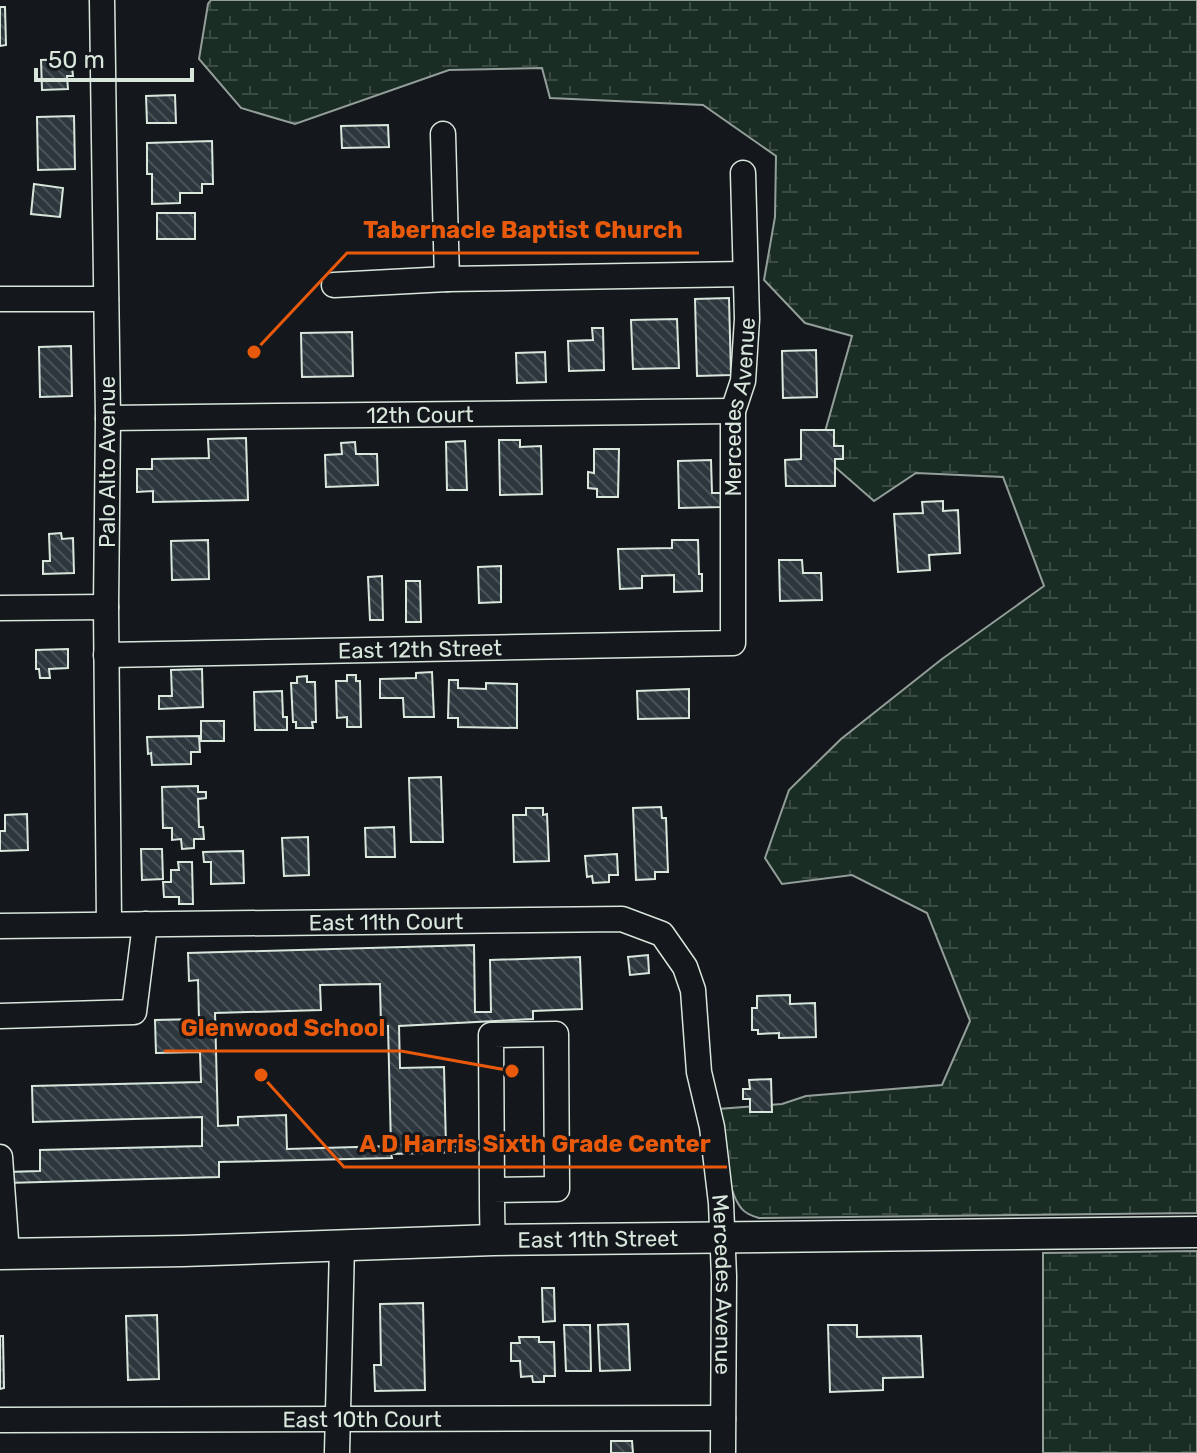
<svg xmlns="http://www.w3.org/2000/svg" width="1197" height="1453" font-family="Rubik,sans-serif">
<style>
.wetland{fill:url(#wetland-marsh);stroke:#939e99;stroke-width:2}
.building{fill:url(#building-back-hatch);stroke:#d8e6dc;stroke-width:2;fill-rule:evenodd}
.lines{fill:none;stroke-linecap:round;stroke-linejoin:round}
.minor-casing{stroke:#d8e6dc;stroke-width:27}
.major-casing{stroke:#d8e6dc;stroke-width:33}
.minor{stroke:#14181c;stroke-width:24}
.major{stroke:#14181c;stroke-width:30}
.labels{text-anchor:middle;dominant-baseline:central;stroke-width:6;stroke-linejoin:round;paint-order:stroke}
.street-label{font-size:22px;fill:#d8e6dc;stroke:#14181c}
.leader{fill:none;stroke:#e8590c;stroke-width:3}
.callout-dot{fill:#e8590c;stroke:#14181c;stroke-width:3}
.callout-label{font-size:24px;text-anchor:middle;font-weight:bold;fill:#e8590c;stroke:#14181c;stroke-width:6;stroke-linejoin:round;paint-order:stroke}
</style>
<defs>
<pattern id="wetland-marsh" width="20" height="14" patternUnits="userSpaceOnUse" patternTransform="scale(2)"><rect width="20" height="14" fill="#1a2d24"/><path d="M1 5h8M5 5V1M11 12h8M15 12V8" fill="none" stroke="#3b4b43"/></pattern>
<pattern id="building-back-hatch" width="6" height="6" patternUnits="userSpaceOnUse" patternTransform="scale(2)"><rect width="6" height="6" fill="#2c363c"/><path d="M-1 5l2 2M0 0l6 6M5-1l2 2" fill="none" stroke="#4a5358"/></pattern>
</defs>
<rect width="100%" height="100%" fill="#14181c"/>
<path class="wetland" d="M211 0H1197V1213L759 1218C752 1216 746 1214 742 1209 725 1190 722 1134 718 1109L782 1104 806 1096 942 1085 970 1021 927 913 852 875 782 884 765 858 789 790 841 739 942 659 1044 586 1003 477 916 473 874 501 819 453 852 336 805 323 764 280 775 217 776 156 703 105 550 98 542 68 449 70 295 124 241 108 199 59 208 4Z
M1197 1251V1453H1043V1253Z"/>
<path class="building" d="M0 7H5L6 45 0 46Z
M67 59V66H72L73 76H67L68 89 42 90 41 60Z
M175 95 176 123H147L146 96Z
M74 116 75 169 38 170 37 117Z
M388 125 389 147 342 148 341 126Z
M212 141 213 184H202V193H180V203L152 204V174H147V143Z
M34 184 63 188 60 217 31 214Z
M157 213H195V239H157Z
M729 298 731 375 697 376 695 299Z
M677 319 679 368 633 369 631 320Z
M592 328H603L604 370 569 371 568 341 593 340Z
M352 332 353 376 302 377 301 333Z
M71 346 72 396 40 397 39 347Z
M816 350 817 397 783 398 782 351Z
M545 352 546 382 517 383 516 353Z
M801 430H834V446H843V459H835V486H786L785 460 801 459Z
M246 438 248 500 153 502V491L137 492V469H152V459L209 458 208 439Z
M499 440H520V447L541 446 542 494 500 495Z
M465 441 467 490H447L446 442Z
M355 442 356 454H377L378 485 326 487 325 455 342 454 341 443Z
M594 449H619L618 497H597V489L588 488V472L594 473Z
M711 460 712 493H721V507L679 508 678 461Z
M943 501V511L958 510 960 553 929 555 930 570 898 572 894 514 923 513 922 502Z
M61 533 62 539 73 538 74 573 43 574V561H50L49 534Z
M208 540 209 579 172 580 171 541Z
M672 540H698L699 574H702V591L674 592V575L642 576V588L620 589 618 549 672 548Z
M779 560H802L803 573H821L822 600 780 601Z
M501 566V602L479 603 478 567Z
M382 576 383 620H370L368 577Z
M406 581H420L421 622H406Z
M68 649V668L49 669 50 678H40L39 669H36V650Z
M202 669 203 707 159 709V696H172L171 670Z
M432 672 434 717H404L403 698H380V679L416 678V673Z
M347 675H356V681H360L361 727H347V717L337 718 336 681H347Z
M307 676V682H315L316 722H312L313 728H296V722H293L291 683H297V677Z
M449 680H458V688L486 689V683L517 684V728L458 727V718H448Z
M689 689V718L638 719 637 691Z
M282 691 283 717H287V730H255L254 692Z
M201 721H224V741H201Z
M199 736 200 752H191V764L152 765 151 753 148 754 147 737Z
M441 777 443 842H411L409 778Z
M198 786V792H206V798L198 799 199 827H203L204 839H194V848L182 849 181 839 172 840V828H163L162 787Z
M661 807 662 818H666L668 872H655V879L636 880 633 808Z
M526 808H543V815L547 814 549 861 514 862 513 815H526Z
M27 814 28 850 0 851V831H5V815Z
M394 827 395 857H366L365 828Z
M308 837 309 875 284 876 282 838Z
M141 849H162L163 879 142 880Z
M243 851 244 883 211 884V862H204L203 852Z
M617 854 618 875H609V882L593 883 592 876 587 877 585 856Z
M178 862H192L193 904H179V897H164L163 882H171V870H179Z
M474 945 475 1012H491L490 960 580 957 582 1009 533 1011V1019L399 1026 400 1068 444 1067 446 1146H458V1152L391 1154 392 1158 219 1162V1177L7 1183V1172L40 1171V1150L202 1146V1117L33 1122 32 1086 201 1082 200 1052 156 1053 155 1020 199 1019 198 980 189 981 188 953ZM380 984 381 1026H388L391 1146 287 1149 286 1115 238 1117V1125L218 1126 215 1013 321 1010 320 985Z
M648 955 649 973 630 975 628 957Z
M790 995V1004L815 1003 816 1037 779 1038V1033L758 1034V1030H752V1008H757V996Z
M771 1079 772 1112H750V1099H743V1089H750L749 1080Z
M542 1288H554L555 1321 543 1322Z
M423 1303 425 1390 375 1391 374 1365H381L380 1304Z
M157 1315 159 1379 128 1380 126 1316Z
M628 1324 630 1370 600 1371 598 1325Z
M564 1325H590L591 1371H566Z
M828 1325H857V1337L921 1336 923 1377 883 1378V1390L830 1392Z
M0 1336H3L4 1388 0 1389Z
M519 1337H539V1342H554L555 1376H544V1382H533L532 1376 521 1377 520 1361H511V1343H520Z
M611 1441H632L633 1453H611Z"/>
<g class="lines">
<g class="minor-casing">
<g id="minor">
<path d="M102 0 108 418 106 607 109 924"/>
<path d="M443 134 447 279"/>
<path d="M334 285 447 279 745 274"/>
<path d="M0 299H106"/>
<path id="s1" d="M108 418 733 411"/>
<path d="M0 608 106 607"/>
<path id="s2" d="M106 655 733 643V411L743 381 747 319 743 173"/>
<path id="s3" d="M0 926 622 919 662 934 685 967 693 990 699 1072 712 1127 721 1203 724 1276 723 1453"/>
<path d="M0 1016 134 1012 145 924"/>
<path d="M0 1157 7 1254"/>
<path d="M492 1190 557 1189 556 1034 491 1035 492 1190C492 1206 492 1223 493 1240"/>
<path id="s4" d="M0 1420 723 1418"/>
<path d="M337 1453 342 1245"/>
</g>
</g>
<g class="major-casing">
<g id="major">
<path id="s5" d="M0 1254 183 1251 493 1240 1197 1232"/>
</g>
</g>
<use href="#minor" class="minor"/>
<use href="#major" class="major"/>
</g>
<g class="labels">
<g class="street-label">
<text stroke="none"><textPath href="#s2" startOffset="864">Mercedes Avenue</textPath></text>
<text stroke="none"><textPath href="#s1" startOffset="312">12th Court</textPath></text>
<text transform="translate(107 462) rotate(-90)">Palo Alto Avenue</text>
<text stroke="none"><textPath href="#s2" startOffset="314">East 12th Street</textPath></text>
<text stroke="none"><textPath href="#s3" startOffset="386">East 11th Court</textPath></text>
<text stroke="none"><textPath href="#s5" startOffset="598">East 11th Street</textPath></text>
<text stroke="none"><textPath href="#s3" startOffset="1026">Mercedes Avenue</textPath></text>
<text stroke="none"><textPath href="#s4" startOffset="362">East 10th Court</textPath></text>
</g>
</g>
<path class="leader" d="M254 352L347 253H699M512 1071L401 1051H164M261 1075L344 1167H727"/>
<g class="callout-dot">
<circle cx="254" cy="352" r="8"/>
<circle cx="512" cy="1071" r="8"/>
<circle cx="261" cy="1075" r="8"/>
</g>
<g class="callout-label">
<text x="523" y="238">Tabernacle Baptist Church</text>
<text x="283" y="1036">Glenwood School</text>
<text x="535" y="1152">A D Harris Sixth Grade Center</text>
</g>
<path d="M36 68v12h156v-12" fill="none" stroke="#d8e6dc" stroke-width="4"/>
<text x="48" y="68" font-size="24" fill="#d8e6dc" stroke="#14181c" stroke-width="6" paint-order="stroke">50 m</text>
</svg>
